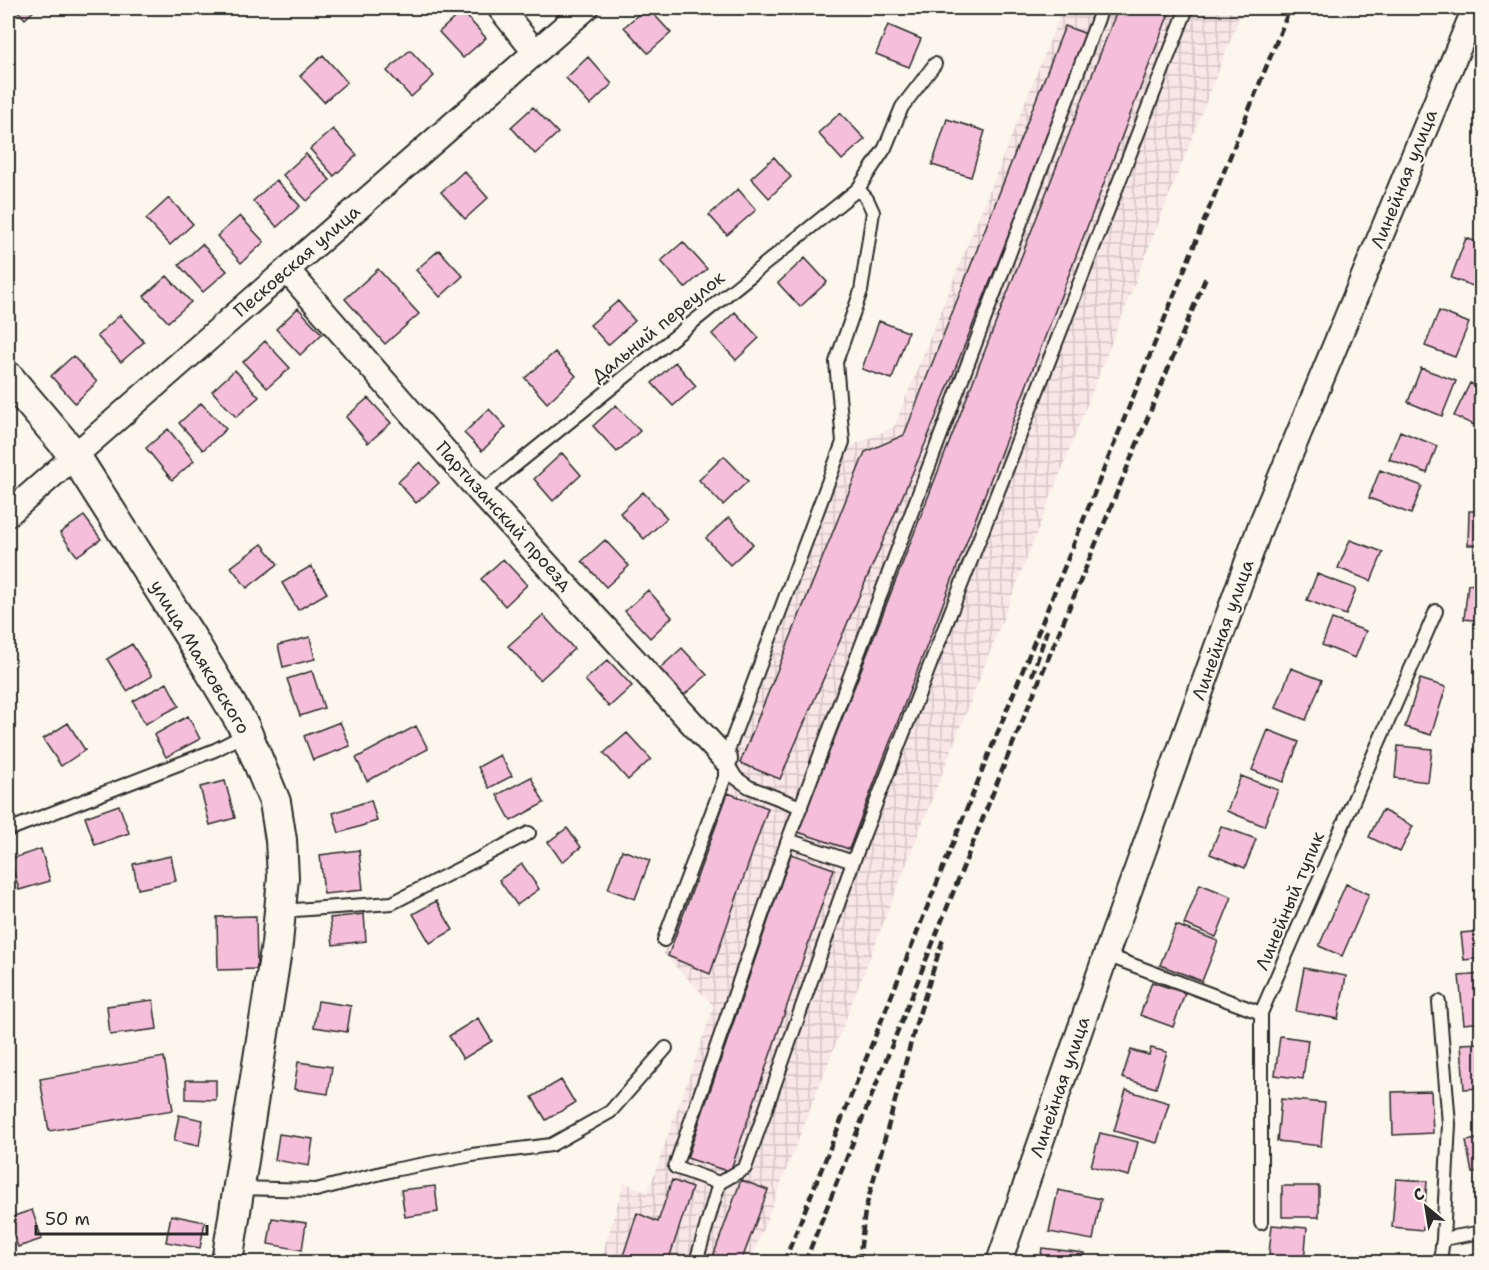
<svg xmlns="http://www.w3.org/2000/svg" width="1489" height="1270" font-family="'Shantell Sans',sans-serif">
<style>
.industrial{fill:url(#industrial-grid)}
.building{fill:#f5bfda;stroke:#2b2b2b;stroke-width:1.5}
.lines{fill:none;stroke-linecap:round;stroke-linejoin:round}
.service-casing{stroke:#2b2b2b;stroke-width:16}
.minor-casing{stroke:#2b2b2b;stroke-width:28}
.tertiary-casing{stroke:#2b2b2b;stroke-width:34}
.service{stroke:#fbf7ec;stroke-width:12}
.minor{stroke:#fbf7ec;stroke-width:24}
.tertiary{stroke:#fbf7ec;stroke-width:30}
.rail{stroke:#2b2b2b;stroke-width:4.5;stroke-dasharray:9 4.5;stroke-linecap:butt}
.labels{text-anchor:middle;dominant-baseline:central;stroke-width:4.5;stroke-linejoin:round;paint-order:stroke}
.street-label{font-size:18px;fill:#2b2b2b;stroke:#fbf7ec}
</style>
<defs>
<pattern id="industrial-grid" width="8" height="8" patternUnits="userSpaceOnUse" patternTransform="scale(1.5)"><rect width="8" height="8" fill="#f9e6e7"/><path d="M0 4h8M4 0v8" fill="none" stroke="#d6c5c6"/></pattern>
</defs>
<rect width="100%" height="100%" fill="#fbf7ec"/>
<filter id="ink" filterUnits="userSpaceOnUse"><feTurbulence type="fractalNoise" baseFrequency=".0167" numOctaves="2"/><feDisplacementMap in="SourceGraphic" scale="12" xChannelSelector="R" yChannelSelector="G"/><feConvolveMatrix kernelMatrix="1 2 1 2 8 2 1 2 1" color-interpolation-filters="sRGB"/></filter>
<g filter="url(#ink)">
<path class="industrial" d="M1063 8H1243L750 1262H600L624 1183 648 1192 714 1006 663 953 849 447 894 427Z"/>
<path class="building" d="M15 8H37L25 19Z
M646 8H648L671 33 648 53 624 27Z
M1118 8H1171L849 849 798 832Z
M462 11 486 38 463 58 439 32Z
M888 25 921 39 909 67 876 54Z
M1065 26 1089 35 925 444 780 779 740 763 865 452 904 435Z
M410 50 434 76 411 97 387 71Z
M323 55 347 82 324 102 300 76Z
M588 57 612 84 590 105 566 78Z
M533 107 558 133 535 154 511 127Z
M840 113 865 139 842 160 818 133Z
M947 119 985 131 971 177 932 165Z
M333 129 357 155 334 176 310 149Z
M306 154 330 180 307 201 283 175Z
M774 157 791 177 769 198 751 178Z
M464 171 488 198 465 219 441 192Z
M276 180 300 206 277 227 253 201Z
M738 189 756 210 727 235 709 215Z
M169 198 193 224 170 245 146 219Z
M240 216 264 242 241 263 217 236Z
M1466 238 1482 244 1481 289 1451 278Z
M683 242 707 269 685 288 661 261Z
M202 244 227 271 203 292 179 265Z
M439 250 463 276 440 297 416 270Z
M805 258 827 282 800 307 778 283Z
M378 269 419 314 385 344 345 299Z
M167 276 191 302 168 322 144 296Z
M618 301 635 321 608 345 590 325Z
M298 308 322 334 300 355 276 329Z
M1439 311 1469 323 1455 357 1425 346Z
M735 312 759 338 736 360 712 334Z
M120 315 144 342 121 362 97 336Z
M879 321 908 332 892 379 862 369Z
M265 341 290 368 267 388 243 362Z
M555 352 576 376 547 403 525 378Z
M73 356 97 382 75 403 51 376Z
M675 362 696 386 673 406 652 383Z
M1421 368 1456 381 1442 416 1408 402Z
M235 370 259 397 236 417 212 391Z
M1470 383 1482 389V408L1474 425 1454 416Z
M368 398 391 423 368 443 346 417Z
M201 403 226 429 203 450 179 423Z
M616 405 640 431 617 452 593 426Z
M489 409 506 427 482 451 464 433Z
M168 429 194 461 172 480 146 448Z
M1400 431 1437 446 1427 473 1389 459Z
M562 453 581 475 553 501 534 479Z
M724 456 748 481 723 505 699 480Z
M420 462 439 483 416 503 398 482Z
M1380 470 1422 486 1411 514 1369 498Z
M643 492 667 518 644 539 620 513Z
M1469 511H1482V545H1468Z
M84 516 101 539 77 556 60 533Z
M729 517 753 544 730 565 706 538Z
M605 540 629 566 606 587 582 561Z
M1350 540 1383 552 1371 581 1338 568Z
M262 544 278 564 247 588 231 567Z
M503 559 527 585 505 606 481 579Z
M311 566 327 593 298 610 282 583Z
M1317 574 1356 589 1346 615 1307 600Z
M1468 584 1482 586V621L1464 619Z
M648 590 672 617 650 638 625 611Z
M543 615 574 649 540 680 508 646Z
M1332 619 1366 631 1355 658 1322 645Z
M310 637 315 659 283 667 278 645Z
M132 644 152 676 127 691 107 659Z
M682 648 707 675 684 695 659 669Z
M608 660 632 686 609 707 585 680Z
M1291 668 1322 680 1306 720 1276 708Z
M312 671 324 708 300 716 287 679Z
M1420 679 1446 687 1431 735 1405 727Z
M167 683 179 706 145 724 133 701Z
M188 716 200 739 166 757 154 735Z
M340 722 350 746 313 760 304 736Z
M68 723 85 750 61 766 43 739Z
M416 726 428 749 367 781 356 758Z
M1268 730 1299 742 1283 782 1252 770Z
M627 733 651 759 628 780 604 753Z
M1398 746 1432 749 1428 782 1395 778Z
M500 755 512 776 489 788 478 767Z
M1241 776 1278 790 1264 826 1227 811Z
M531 777 544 803 511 821 497 795Z
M225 781 235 818 210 825 200 787Z
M728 793 768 808 710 974 668 956Z
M371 800 377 821 339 833 333 813Z
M119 805 129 833 95 845 85 817Z
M1382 810 1413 826 1400 852 1369 837Z
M1221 826 1256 839 1245 868 1210 854Z
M567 828 581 847 562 862 548 842Z
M41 849 50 881 19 890 10 859Z
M359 850 363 890 324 894 320 855Z
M622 850 650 860 635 899 608 889Z
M791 854 834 869 730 1172 687 1158Z
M171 856 176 881 138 889 133 864Z
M522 864 539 889 517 905 499 880Z
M1200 884 1232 897 1216 937 1184 924Z
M1346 884 1369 894 1342 956 1319 946Z
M436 901 453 930 430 943 413 914Z
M364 914 366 941 333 945 330 918Z
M256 916 257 969 218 970 217 917Z
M1176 925 1218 941 1202 981 1160 965Z
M1482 931V958L1464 960 1461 933Z
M1304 968 1346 976 1338 1019 1296 1011Z
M1482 974V1022L1464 1024 1459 976Z
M1152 982 1185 993 1173 1027 1140 1015Z
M153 1000 157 1029 110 1035 107 1006Z
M318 1001 351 1006 347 1032 314 1027Z
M478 1018 492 1041 463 1059 449 1036Z
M1280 1036 1308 1040 1303 1079 1275 1075Z
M1482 1043V1088L1464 1089 1461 1044Z
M1151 1048 1167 1052 1156 1088 1122 1078 1131 1050 1149 1055Z
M164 1057 173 1110 49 1131 40 1079Z
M298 1062 332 1067 328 1094 294 1089Z
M186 1080H216V1100L186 1099Z
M561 1080 575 1103 546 1120 532 1097Z
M1126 1090 1169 1103 1157 1143 1114 1131Z
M1431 1091 1433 1133 1393 1135 1392 1092Z
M1281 1099 1325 1103 1321 1146 1277 1141Z
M179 1115 203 1120 199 1146 174 1141Z
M1100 1133 1138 1142 1129 1176 1091 1166Z
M279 1134 313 1139 309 1166 275 1160Z
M1482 1138V1171L1472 1173 1466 1141Z
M1396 1179 1427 1181 1423 1230 1392 1227Z
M672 1180 692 1188 668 1262H621L637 1213 658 1222Z
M741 1180 768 1190 741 1262H711Z
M435 1186 438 1212 405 1217 401 1190Z
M1282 1186H1319V1217H1282Z
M1058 1190 1101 1199 1093 1240 1049 1232Z
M32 1210 42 1239 18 1247 8 1218Z
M171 1215 205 1222 200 1248 166 1242Z
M272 1218 306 1223 302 1250 268 1244Z
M1272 1225 1307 1228 1304 1262H1268Z
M1042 1248 1084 1253 1083 1262H1040Z"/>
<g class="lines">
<g class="service-casing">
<path id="service" d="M481 493 858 189 885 148 902 107 935 64
M725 760 736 778 749 787 801 807
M8 830 215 750 246 734
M788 840 853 862
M281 911 392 903 529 833
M664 940 725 777V759L843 442 836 362 861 291 873 212 867 199 858 189
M1106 955 1261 1013
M1439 1002 1449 1124 1443 1239 1440 1262
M719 1183 675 1167 788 840 1102 8
M239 1188 316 1190 393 1170 472 1155 551 1145 610 1112 666 1048
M1261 1223V1013L1436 611
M1443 1239 1482 1232
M696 1262 719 1183 745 1168 853 862 1187 8"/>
</g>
<g class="minor-casing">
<path id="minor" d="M500 8 535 52
M287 270 481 493 725 759
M8 514 586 8
M999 1262 1106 955 1260 527 1475 8"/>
</g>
<g class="tertiary-casing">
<path id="tertiary" d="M8 377 75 456 189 635 244 727 275 802 281 840 283 877 277 944 227 1262"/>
</g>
<use href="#service" class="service"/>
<use href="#minor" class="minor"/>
<use href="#tertiary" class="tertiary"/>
<path class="rail" d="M1032 676 1047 630
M784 1262 1290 8
M805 1262 1005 763 1206 277
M859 1262 865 1211 916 1024 943 939"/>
</g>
</g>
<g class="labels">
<g class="street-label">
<text transform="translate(1404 179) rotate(-68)">Линейная улица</text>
<text transform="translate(297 261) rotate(-41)">Песковская улица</text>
<text transform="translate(658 327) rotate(-39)">Дальний переулок</text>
<text transform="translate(504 516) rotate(48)">Партизанский проезд</text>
<text transform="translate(1223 630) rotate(-70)">Линейная улица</text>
<text transform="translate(200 657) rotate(59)">улица Маяковского</text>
<text transform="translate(1290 901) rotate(-67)">Линейный тупик</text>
<text transform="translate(1060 1087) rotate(-71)">Линейная улица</text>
</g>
</g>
<rect width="1489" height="1270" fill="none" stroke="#fbf7ec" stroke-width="30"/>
<rect x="15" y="15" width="1459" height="1240" fill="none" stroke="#2b2b2b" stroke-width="2" filter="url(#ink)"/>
<g transform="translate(1426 1207) rotate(330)" stroke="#fbf7ec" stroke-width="4.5" paint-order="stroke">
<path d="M0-4.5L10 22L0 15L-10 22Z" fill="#2b2b2b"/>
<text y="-9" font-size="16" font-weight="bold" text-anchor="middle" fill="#2b2b2b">С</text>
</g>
<path d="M36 1225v9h171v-9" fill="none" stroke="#2b2b2b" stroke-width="3"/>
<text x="45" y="1225" font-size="18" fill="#2b2b2b" stroke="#fbf7ec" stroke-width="4.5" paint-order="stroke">50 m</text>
</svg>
